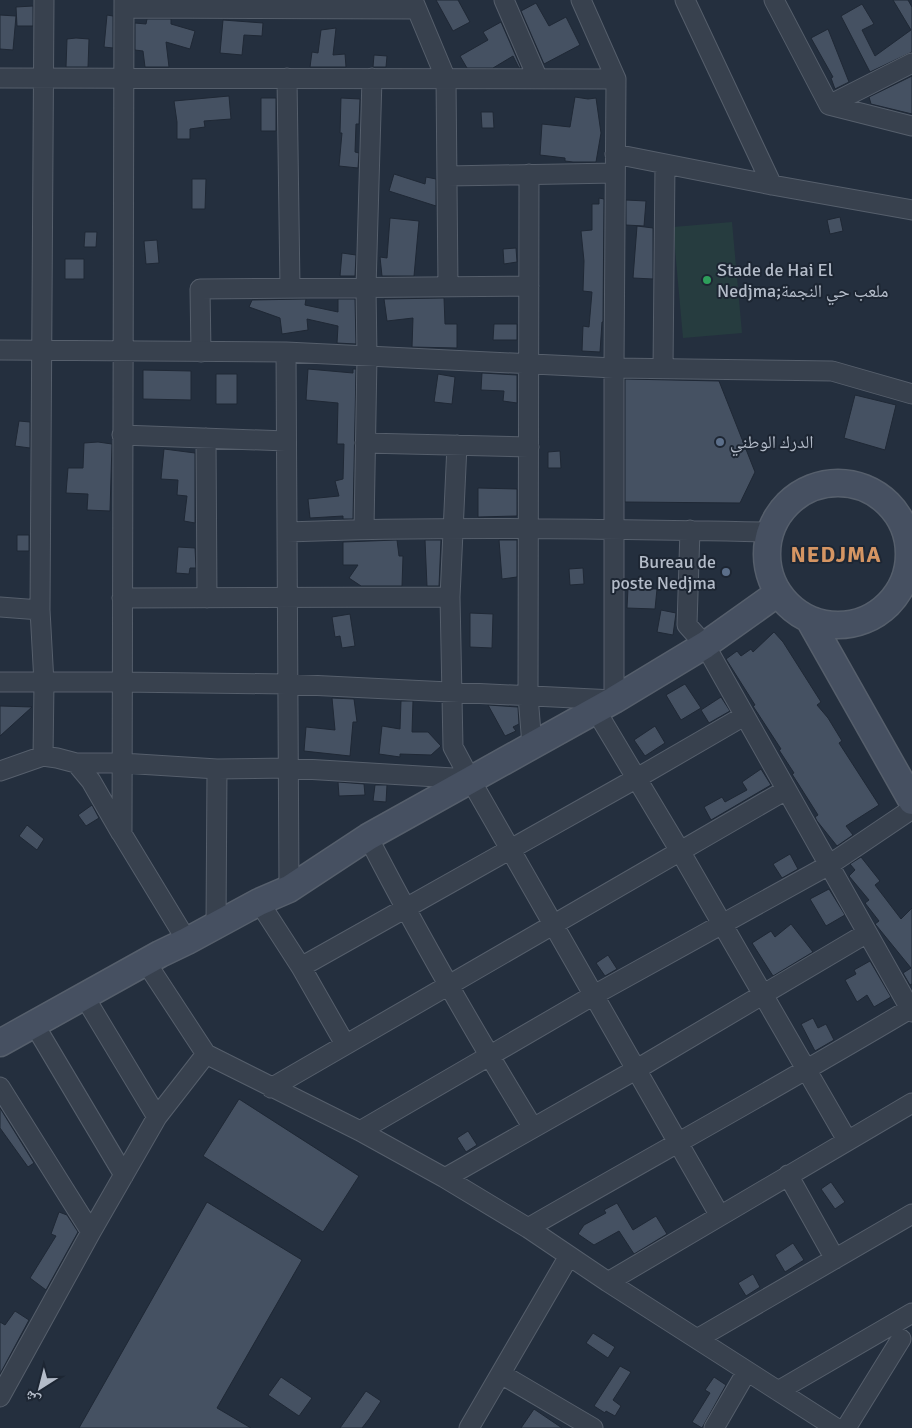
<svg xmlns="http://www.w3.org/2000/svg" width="912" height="1428" font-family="Signika,'Noto Naskh Arabic',sans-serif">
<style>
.green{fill:#263c3f}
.building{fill:#455162;stroke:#1f2835}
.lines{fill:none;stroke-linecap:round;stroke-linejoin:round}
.street-casing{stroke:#565f6c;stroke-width:21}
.secondary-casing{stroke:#565f6c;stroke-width:29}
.street{stroke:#38414e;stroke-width:19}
.secondary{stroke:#465061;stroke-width:26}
.leisure-dot{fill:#2e9e5b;stroke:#1d2633;stroke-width:2}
.service-dot{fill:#5c6f8a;stroke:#1d2633;stroke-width:2}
.labels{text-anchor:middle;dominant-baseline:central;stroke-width:4;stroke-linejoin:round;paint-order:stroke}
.poi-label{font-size:18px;fill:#b4bcc9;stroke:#1d2633;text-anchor:start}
.district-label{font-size:22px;font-weight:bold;letter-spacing:1px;fill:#d59563;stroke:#1d2633}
</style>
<rect width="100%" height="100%" fill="#242f3e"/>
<path class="green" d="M732 222 742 333 683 338 673 227Z"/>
<path class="building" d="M436 0H458L470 22 453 31Z
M893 0H908L912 7V52L870 72 841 16 862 4 874 24 862 30 875 56 911 30Z
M536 3 549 26 566 17 580 45 544 64 521 11Z
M33 6V26H17L16 7Z
M0 15 16 16 13 50 0 49Z
M107 15 113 16V48L104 47Z
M147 19H171V24L195 31 190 49 166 42 169 67H145L143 51 135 50V23L146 24Z
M223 20 263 23 262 36 244 35 242 55 220 53Z
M501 22 521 68H519L513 56 493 68H467L460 56 488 40 483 32Z
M336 28 333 55 345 54 346 67H310L312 52 318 53 321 30Z
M828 29 849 82 835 89 831 78 833 77 811 38Z
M76 38 89 39 88 67H66L67 39Z
M374 55 387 56 386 67H373Z
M912 76V114L871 104 869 97Z
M229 96 231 119 204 121 205 127 190 129V139H177V122L174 101Z
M575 97 588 99 596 98 601 133 596 162H573L565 161V158L540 155 542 124 570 127Z
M261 98H276V131H261Z
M341 98 360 99 359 124H356L355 152 359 153 358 168 339 166 342 133H340Z
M481 112H493L494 128H482Z
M394 174 425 184 426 177 436 179V206L389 191Z
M192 179H206L205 209H192Z
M599 198 604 199 603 322H602L600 352 582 351 583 326 589 327 592 292 583 291 584 261 581 231 592 230V204H599Z
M626 200 646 201 644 226 626 225Z
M840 217 843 231 830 234 827 220Z
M390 218 419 221 414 276H382L380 257 387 258Z
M637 226 653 228V279L633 278Z
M85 232H97L96 247H84Z
M157 240 159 263 146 264 144 241Z
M516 248 517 262 504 264 503 249Z
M342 253 356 255 355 276H340Z
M65 259H84V279H65Z
M444 298 445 324H457V348L412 347 413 318 387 321 384 299Z
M306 299 305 305 338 312V299H355L356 344 337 343 338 326 307 319 308 330 282 334 280 318 249 307 252 300Z
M494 324H517V340H493Z
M308 369 353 373V369H356L353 519H343V516L310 518 308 499 339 496 335 481 343 479 344 444H337L338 403 306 400Z
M143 370 191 371V400L143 399Z
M482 373 517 375V403L503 401 504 391 481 390Z
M216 374H237V404H216Z
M438 374 455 377 452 404 434 402Z
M625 379 719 381 755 472 740 503 625 502Z
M855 395 896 405 885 450 844 438Z
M19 421 30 422V448L15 446Z
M98 442 112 444 110 511 87 510 88 494 66 493 68 468H83L84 443Z
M164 449 195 453V523L184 521 187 496 177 495 178 480 161 479Z
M560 451 561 468H548V452Z
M478 488 517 489V516L478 517Z
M17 535H29V551H17Z
M397 540 399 556H403L402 586H361L349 578 358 565H343V542Z
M425 540H441L439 586H427Z
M499 540H517V577L502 579Z
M178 547 195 548 196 568H190L189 574 176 573Z
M583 568 584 584 570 585 569 569Z
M628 588 657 589 655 609 627 608Z
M661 610 676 613 673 635 657 632Z
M470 613 493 614 492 648 470 647Z
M350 614 355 646 342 648 340 636 335 637 332 617Z
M774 632 783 642 821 702 817 705 828 718 842 741 839 743 879 805 846 826 853 835 837 846 817 821 815 817 818 815 792 774 794 773 779 750 781 749 753 706 755 705 726 659 737 651 741 656 751 649 753 652Z
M685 684 701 708 681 720 666 695Z
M721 697 730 711 709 723 701 710Z
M332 698 354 699 357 722H353L350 756 304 751 306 727 335 730Z
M401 701H413L412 732H428L441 746 431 755 400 754V757L379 754 382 726 400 729Z
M488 705 518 707 519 724 513 727 516 731 505 736Z
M0 706 32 707 0 736Z
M655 726 665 743 645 756 634 740Z
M761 769 771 785 711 820 704 807 722 797 725 802 747 790 742 782Z
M338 782 364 784 365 795 339 796Z
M375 785H387L386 802 373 801Z
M92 805 99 818 86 826 78 815Z
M27 825 44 839 37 850 19 836Z
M790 854 798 869 782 878 773 864Z
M861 857 880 881 875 885 901 919 912 908V984L910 985 903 973 911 968 876 925 875 924 879 921 865 903 869 900 849 876 855 870 850 864Z
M829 889 845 915 826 926 810 899Z
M791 924 813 952 773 976 752 943 771 931 775 937Z
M608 955 617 969 605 976 596 963Z
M870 961 891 997 874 1007 867 995 857 1002 845 980 856 974 854 970Z
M813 1018 818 1028 826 1024 834 1040 815 1051 801 1024Z
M239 1099 359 1176 323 1232 203 1156Z
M0 1108 34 1163 28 1167 0 1128Z
M468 1131 477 1145 466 1152 457 1138Z
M831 1182 845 1202 835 1209 821 1189Z
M207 1202 302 1260 217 1408 251 1428H79Z
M617 1203 633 1230 656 1216 667 1234 634 1254 619 1231 594 1245 578 1234 584 1225 606 1213 604 1210Z
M59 1212 67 1215 78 1232 46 1290 30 1278 56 1236 51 1234Z
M793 1243 804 1260 785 1272 775 1255Z
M753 1274 760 1287 746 1296 738 1283Z
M15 1311 29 1320 0 1374V1322L5 1325Z
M593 1333 615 1347 608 1358 586 1343Z
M620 1366 631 1372 613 1400 621 1406 615 1416 606 1411 605 1413 594 1406Z
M281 1377 312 1398 299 1416 268 1395Z
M714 1377 726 1385 702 1428 692 1422 710 1393 705 1390Z
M366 1391 381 1401 369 1419 362 1428H340Z
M534 1409 562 1428H521Z"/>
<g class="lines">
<g class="street-casing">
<path id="street" d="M124 0 122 834 187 941
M413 0 446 79 448 287
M504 0 538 79
M581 0 616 79
M685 0 772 185
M774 0 829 105 912 126
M124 8 416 9
M0 78 616 79 614 368V700L287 684 121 682H0
M287 78 290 288
M829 105 912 63
M615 154 772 185 912 210
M529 174 528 696 532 745
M447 176 615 173
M0 350 286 352 614 368 832 371 912 394
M201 352 200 289 529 286
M286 352 289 889
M663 369 665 164
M122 435 286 441
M206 438 207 598
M365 443 529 447
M457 445 450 597 453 747 470 779
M364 529 367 356 366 288 372 78
M690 530 687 625 705 645 912 1012
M287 532C447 526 609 529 770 532
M909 561 912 562
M122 598 450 597
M0 607 40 610
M595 709 680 851 847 1140
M43 756 44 683 40 610 44 0
M76 763H122L217 769 288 768 470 779 720 1216
M0 771 43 756 57 758 76 763 91 781 121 833
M368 837C419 936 475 1033 533 1128
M259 902 301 967 345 1044
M216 925 217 769
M301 967 637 778 744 716
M84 996 157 1117
M34 1024 124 1175
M206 1054 360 1131 445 1178 528 1228 608 1282 836 1428
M0 1087 91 1232
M271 1088 786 790
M360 1131 594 995 829 865 912 809
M788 1175 835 1259
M445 1178 637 1069 867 933
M528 1228C655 1155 784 1084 910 1009
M608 1282 912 1103
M697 1339 912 1214
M501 1374 593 1428
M778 1391 912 1313
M0 1397 91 1232 157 1117 206 1054 151 970 144 962
M469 1428 569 1256
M714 1428 747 1371
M846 1428 901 1339"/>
</g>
<g class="secondary-casing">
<path id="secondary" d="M767 554a71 71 0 1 1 142 0a71 71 0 1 1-142 0Z
M809 619 912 801
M0 1043 160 954 187 941 259 902 289 889 368 837 614 700 705 645 778 593"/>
</g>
<use href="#street" class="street"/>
<use href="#secondary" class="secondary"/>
</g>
<circle class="leisure-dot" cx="707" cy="280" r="5"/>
<g class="service-dot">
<circle cx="720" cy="442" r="5"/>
<circle cx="726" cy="572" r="5"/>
</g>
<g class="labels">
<g class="poi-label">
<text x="717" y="270">Stade de Hai El<tspan x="717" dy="21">Nedjma;ملعب حي النجمة</tspan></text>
<text x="730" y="442">الدرك الوطني</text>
<text x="716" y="562" text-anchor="end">Bureau de<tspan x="716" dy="21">poste Nedjma</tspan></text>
</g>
<g class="district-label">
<text x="836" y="554">NEDJMA</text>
</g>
</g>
<g transform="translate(40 1388) rotate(216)" stroke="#1d2633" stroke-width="4" paint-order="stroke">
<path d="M0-4L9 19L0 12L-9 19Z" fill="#b4bcc9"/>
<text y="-8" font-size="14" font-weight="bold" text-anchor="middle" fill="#b4bcc9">ش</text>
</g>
</svg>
